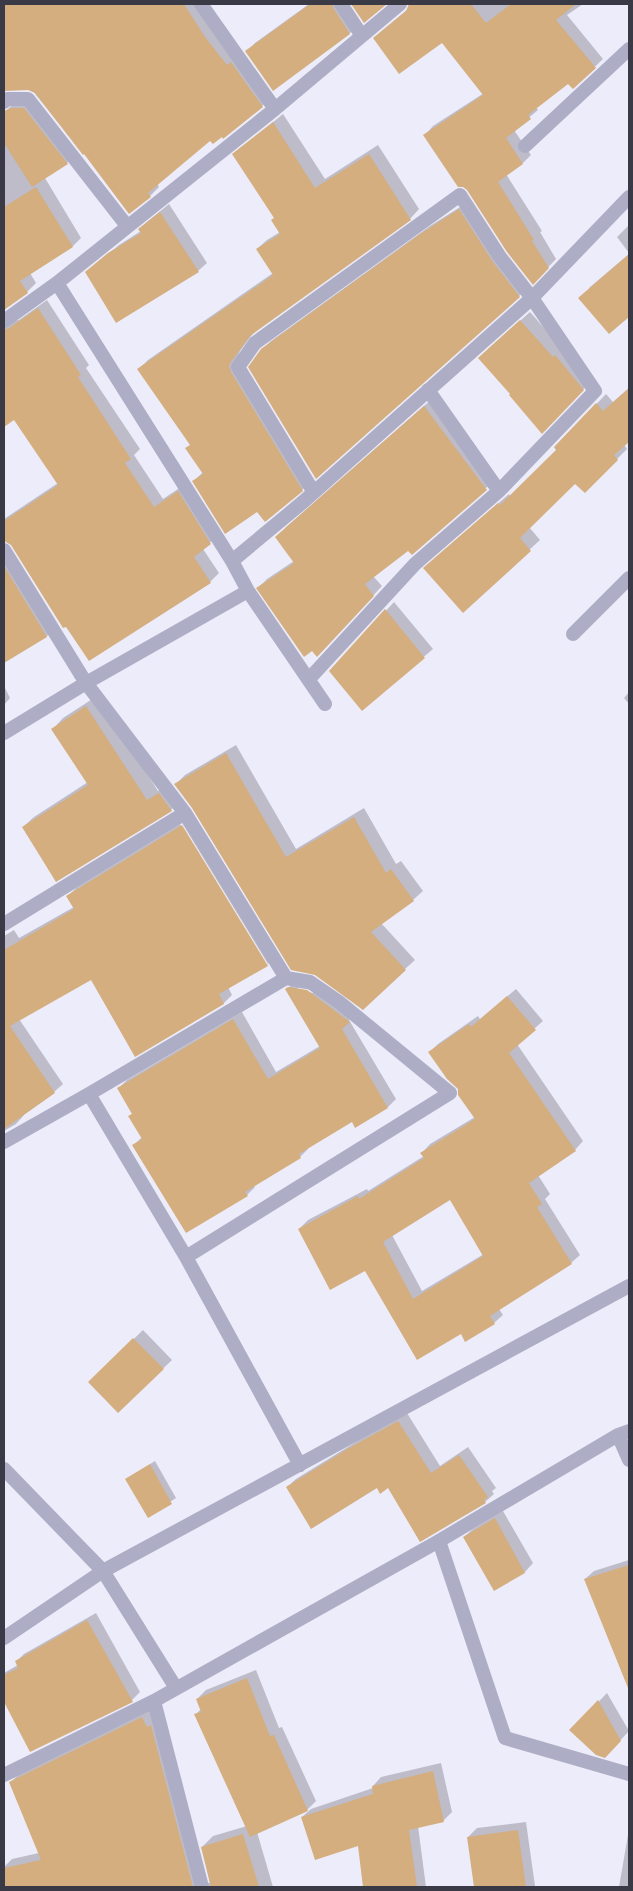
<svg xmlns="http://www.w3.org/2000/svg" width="633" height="1891" font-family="Commissioner,sans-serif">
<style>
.shadow{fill:#0003;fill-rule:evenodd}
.building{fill:#d4ae7e;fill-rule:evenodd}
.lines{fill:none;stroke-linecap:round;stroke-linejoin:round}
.minor{stroke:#adadc5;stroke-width:14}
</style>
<rect width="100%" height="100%" fill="#edecfa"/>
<path class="shadow" d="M4 4H198L271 97 262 106 222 135 210 139 157 183 159 187 150 196 85 152 83 153 32 90H4Z
M309 4H344L358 25 350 33 273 89 247 52 255 43Z
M409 4H583L567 15 603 59 573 88 568 82 536 107 538 110 514 130 531 155 523 163 506 174 542 231 540 232 556 259 533 283 468 189 425 135 433 126 484 93 442 41 383 30 408 9Z
M21 99 76 155 67 163 45 178 81 238 73 246 30 273 36 283 27 292 4 309 5 317 10 321 19 320 47 300 89 365 86 368 140 449 134 455 163 499 187 483 219 534 203 549 219 573 210 582 12 544 4 540V519L58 483 15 418 4 417V136L19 127 6 111 15 102Z
M283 114 325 179 378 145 419 209 410 219 255 331 240 351 238 356 311 480 302 490 257 510 194 481 203 472 191 444 139 369 148 360 273 273 257 249 267 240 280 232 275 218 234 154Z
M468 202 528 287 519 296 262 350 271 341 430 226Z
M169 204 207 263 198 271 87 272 119 245 141 231 140 229 148 221Z
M629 225V253L617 237Z
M629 254V315L609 333 589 288Z
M530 312 591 381 542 432 488 349Z
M629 388V440L624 445 627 449 585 491 575 482 529 527 540 540 463 611 435 558 509 494 510 496 557 450 555 447 606 394 613 402Z
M433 398 495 480 412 553 408 549 373 576 382 586 326 647 258 588 267 579 294 561 285 528Z
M4 540 5 545 56 627 47 636 4 661Z
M394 602 433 649 362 709 330 671Z
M4 686 10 698 4 705Z
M629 692V704L624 698Z
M97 696 158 791 170 784 182 799 171 810 57 880 23 827 34 817 88 782 53 729 63 718Z
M236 745 296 849 364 808 396 864 401 861 423 891 413 900 381 923 415 960 405 969 194 808 176 784 185 775Z
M191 817 276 956 268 964 182 823Z
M180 824 266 964H268L228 987 232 995 224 1003 135 1055 92 978 19 1019 63 1084 54 1092 23 1114 24 1115 16 1124 4 1131V936L14 930 19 938 74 907 67 897 76 888Z
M297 980 315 983 356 1013 349 1020 396 1099 388 1107 356 1127 352 1120 307 1147 308 1149 300 1157 254 1185 255 1187 247 1195 186 1231 133 1146 142 1137 130 1116 133 1113 119 1088 127 1080 242 1012 276 1072 320 1046 287 989ZM298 988 313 990V993L298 990Z
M516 989 543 1021 517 1044 583 1141 575 1150 538 1175 550 1194 545 1199 580 1255 571 1263 499 1309 503 1315 494 1323 461 1332 366 1270 299 1229 308 1220 367 1189 368 1191 424 1156 422 1153 430 1144 475 1117 459 1089 430 1052 438 1044 478 1016 480 1019ZM450 1198 484 1254 422 1291 392 1235Z
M143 1330 172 1360 118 1412 90 1382Z
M407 1413 440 1466 468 1447 496 1488 492 1491 494 1494 485 1502 389 1487H287L296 1479 359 1440Z
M155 1461 176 1498 148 1516 126 1479Z
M503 1511 533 1563 525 1572 494 1589 464 1537 473 1529Z
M629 1560V1653L617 1657 585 1579 594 1571Z
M96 1613 140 1692 132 1700 31 1751 4 1699V1673L18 1665 16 1662 24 1654Z
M256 1670 279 1728 282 1727 316 1801 307 1810 257 1832 273 1887H5L4 1867 12 1859 39 1853 10 1783 21 1772 153 1707 206 1882 210 1883 202 1847 213 1836 247 1826 196 1714 201 1709 197 1699 206 1690Z
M607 1693 629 1731 605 1757 571 1730Z
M441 1763 452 1812 444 1820 418 1826 426 1887H364L359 1844 302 1817 311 1809 373 1788V1786L381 1777Z
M526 1822 535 1886 475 1887 468 1837 477 1828Z
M629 1829V1887H619Z"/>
<path class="building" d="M4 4H184L205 37 227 65 231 62 263 107 223 139 222 137 213 144 210 141 148 193 151 197 129 214 84 154 83 155 35 93 28 90 4 91Z
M310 4H332L334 9 350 34 273 91 245 51Z
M351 4H387L364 23Z
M409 4H471L486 23 511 4H576L556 20 596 68 573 89 568 84 528 115 531 119 506 138 523 164 498 182 534 240 532 241 549 268 533 285 507 252 467 190 463 187H458L423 135 483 95 442 43 399 74 373 38 406 11Z
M11 108H24L68 164 32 187 4 143V111Z
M273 122 315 188 369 154 411 220 250 336 231 362 229 366 231 372 303 491 265 522 257 512 225 534 192 481 203 474 185 448 190 445 137 369 273 275 256 249 280 234 271 220 274 218 232 154Z
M36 187 73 247 20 281 28 293 4 310V207Z
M459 209 493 262 520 297 316 479 248 367 261 349 420 234Z
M160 212 199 272 116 323 85 272 108 253 141 233 138 229Z
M629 254V317L609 334 578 298Z
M38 308 81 375 78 377 131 459 125 463 154 507 178 491 211 544 194 557 211 583 89 661 66 627 63 628 11 545 4 541V521L58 485 14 420 4 427V330L9 328Z
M520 320 553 357 555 355 584 390 542 434 509 395 510 394 478 358Z
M629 388V442L614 455 618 460 585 493 575 484 520 538 531 551 463 613 423 568 498 503 500 505 556 450 554 447 596 403 603 411Z
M424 406 487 490 412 555 408 551 365 584 374 596 317 657 312 651 304 657 256 588 294 563 275 537Z
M4 566 47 637 4 663Z
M385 609 425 658 362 711 329 671Z
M86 706 147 800 159 793 172 811 56 882 22 827 88 785 51 729Z
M226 753 286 857 354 817 386 873 391 869 414 901 371 932 406 970 363 1010 315 975 291 970 192 808 174 784Z
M182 825 268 966 219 994 224 1004 135 1057 91 980 10 1026 55 1093 4 1129V950L74 909 66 896Z
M288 987 307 990 350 1022 342 1029 388 1108 355 1128 352 1122 299 1154 301 1158 245 1192 248 1196 186 1233 132 1145 142 1139 128 1116 132 1114 117 1088 233 1019 268 1079 320 1048 285 989Z
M507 996 536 1030 509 1053 576 1151 529 1183 542 1204 537 1207 572 1264 490 1316 495 1324 465 1342 461 1334 417 1360 365 1271 330 1290 298 1229 358 1196 359 1199 424 1158 420 1153 475 1119 458 1095V1089L447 1079 428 1052 469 1024 471 1027ZM450 1200 483 1256 413 1299 383 1242Z
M133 1338 164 1369 118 1413 88 1382Z
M398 1421 431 1473 459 1455 488 1497 484 1500 486 1503 420 1542 388 1488 380 1494 377 1488 311 1529 286 1487 349 1448Z
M150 1464 172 1504 148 1518 125 1479Z
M495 1518 525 1573 494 1591 463 1537Z
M629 1565V1688H628L584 1579Z
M87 1620 133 1702 30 1752 4 1702V1675L18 1668 15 1661Z
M247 1678 270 1736 274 1735 308 1811 250 1837 194 1714 201 1712 196 1699Z
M598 1700 621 1741 605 1758 596 1755 569 1730Z
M142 1717 147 1727 151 1725 193 1887H4V1868L41 1860 9 1782Z
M433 1771 444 1822 409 1830 417 1887H363L358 1846 315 1860 301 1817 373 1794 372 1786Z
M518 1830 526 1887H474L467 1837Z
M243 1834 259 1887H211L201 1847Z"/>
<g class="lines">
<path class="minor" d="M201 4 275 109
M341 4 362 36
M4 102 7 99H28L127 226
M525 146 629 49
M57 283 232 561 248 591 325 704
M4 321 57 283 275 109 400 4
M428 390 499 491
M4 550 86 683 185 813 286 978 89 1094 4 1142
M232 561 303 502 532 298 629 197
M573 634 629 578
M309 679 415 564 499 491 595 391 532 298 500 257 460 195 255 343 238 367 313 491
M4 733 86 683 248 591
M4 924 185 813
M89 1094 186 1257 300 1465
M186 1257 450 1093 339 1002 310 982 286 978
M618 1435 629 1460
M4 1469 103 1571 176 1688
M439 1541 505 1738 629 1774
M4 1638 103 1571 629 1286
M154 1701 202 1887
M4 1775 154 1701 439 1541 618 1435 629 1431"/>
</g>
<rect width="633" height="1891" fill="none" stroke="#3a3a47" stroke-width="10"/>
</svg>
